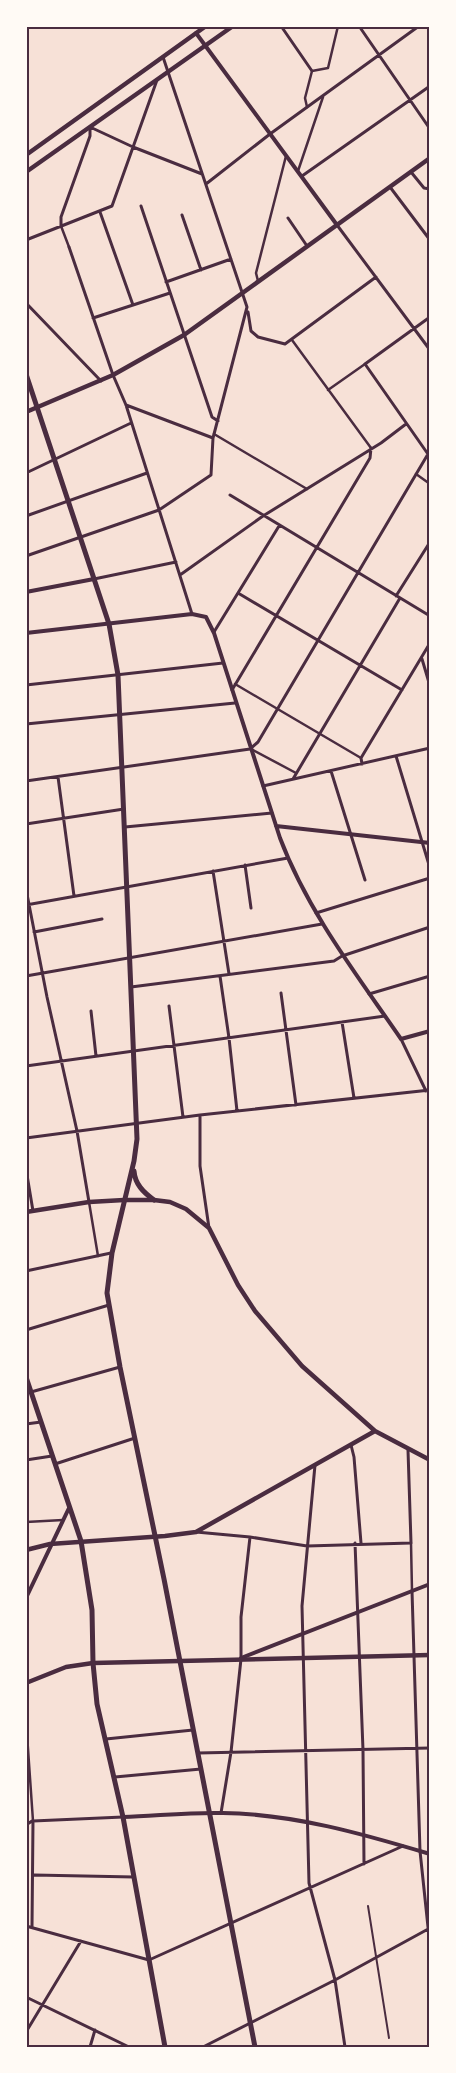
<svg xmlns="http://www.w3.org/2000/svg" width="456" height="2073" font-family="'Source Sans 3',sans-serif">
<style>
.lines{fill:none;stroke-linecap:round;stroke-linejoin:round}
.service{stroke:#4a2c40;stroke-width:2}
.pedestrian{stroke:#4a2c40;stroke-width:2.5}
.minor{stroke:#4a2c40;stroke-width:3}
.tertiary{stroke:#4a2c40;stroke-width:4}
.secondary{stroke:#4a2c40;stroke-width:4.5}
.primary{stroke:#4a2c40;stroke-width:5}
.neatline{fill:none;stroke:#4a2c40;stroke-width:2}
</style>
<rect width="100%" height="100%" fill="#f7e1d7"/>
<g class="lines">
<path class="service" d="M368 1906 389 2038"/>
<path class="pedestrian" d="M307 107 305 98 312 71 328 68 338 26
M298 171 323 97
M61 226 69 247
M258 281 256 273 286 156
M292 340 371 448
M328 390 365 364
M214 434 307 489
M416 474 430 484
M235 684 361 758
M251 749 296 773
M89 1202 98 1256
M26 1522 63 1520
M411 1543 412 1591
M26 1720 33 1821"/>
<path class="minor" d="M281 26 312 71
M359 26 430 129
M411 172 424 188 430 189
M302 176 430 86
M206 184 270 134 419 26
M390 187 430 240
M141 206 212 417 218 421
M100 212 133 305
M182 215 201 270
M288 218 307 246
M337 225 430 350
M61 226V217L90 136V127L133 147 202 174
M26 240 112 206 157 80
M69 247 113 375 126 405 192 614
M166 282 231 259
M26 303 101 381
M248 312 251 331 258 337 285 344 376 277
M430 317 365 364 430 457
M93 318 170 293
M126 405 213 438
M26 473 131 423
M230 495 430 616
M26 516 147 473
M26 556 159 510 211 475 213 438 247 307 163 57
M180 575 263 516 381 443 406 424
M94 579 176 562
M238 593 402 690
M396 596 430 542
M214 632 279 526
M422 659 430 686
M26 685 223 663
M232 690 370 458 371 448
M26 724 235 703
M396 756 430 868
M362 764 361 758 430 643
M331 771 365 880
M58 777 74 896
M293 779 400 598
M26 781 250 749 258 742 428 454
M263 786 430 748
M26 824 124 809
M125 827 272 813
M245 865 251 908
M213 871 229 974
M26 889 47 997 77 1131 89 1202
M26 905 288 858
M316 913 430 878
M34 932 102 919
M26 976 322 924
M220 976 229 1038 237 1111
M131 987 334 961 342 956 430 927
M281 993 296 1105
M369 994 430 976
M169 1006 183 1117
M91 1011 96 1056
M342 1022 354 1098
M401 1039 426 1091
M26 1066 385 1016
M200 1115V1166L209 1228
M26 1138 200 1115 430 1090
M26 1169 33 1211
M26 1271 111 1253
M26 1330 109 1305
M31 1392 120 1367
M26 1424 41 1422
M351 1445 354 1457 361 1543
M26 1460 52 1456
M55 1464 135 1438
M315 1465 302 1606 309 1883 335 1980 345 2047
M196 1532 250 1537 307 1546 411 1543 408 1450
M355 1543 363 1750 364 1864
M412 1591 420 1851 430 1946
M106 1739 193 1730
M198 1753 430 1748
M115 1777 201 1769
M221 1813 231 1752 241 1659V1617L250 1537
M33 1821 123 1817
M26 1825 32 1821
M34 1875 134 1877
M26 1926 149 1960 403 1846
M32 1927 33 1821
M26 1997 129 2047
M26 2032 81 1941
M90 2047 95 2030
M203 2047 335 1980 430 1928"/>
<path class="tertiary" d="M196 33 337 225
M26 592 94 579
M26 633 192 614 206 617 214 633 280 838C308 912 357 975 401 1039L430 1031
M276 826 430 843
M26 1598 69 1508
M241 1658 430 1584
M123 1817C156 1816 190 1812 223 1813 294 1814 363 1834 430 1854"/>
<path class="secondary" d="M26 155 206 26
M26 172 233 26
M26 412 113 375 184 335 430 158
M26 1212 89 1202 124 1200H154L170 1202 186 1209 209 1228 238 1285 255 1311 302 1366 375 1431 430 1460
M26 1550 50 1544 165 1536 196 1532 375 1431
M26 1683 66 1667 93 1663 430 1655"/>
<path class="primary" d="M26 374 109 624 118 675 137 1139 134 1161 112 1253 107 1293 120 1367 164 1579 255 2047
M134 1171C135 1184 143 1192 154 1200
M26 1377 81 1541 92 1610 93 1663 97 1704 123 1817 165 2047"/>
</g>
<rect width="456" height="2073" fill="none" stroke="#fffaf5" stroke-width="55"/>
<rect x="28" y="28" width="400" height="2018" class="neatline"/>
</svg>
